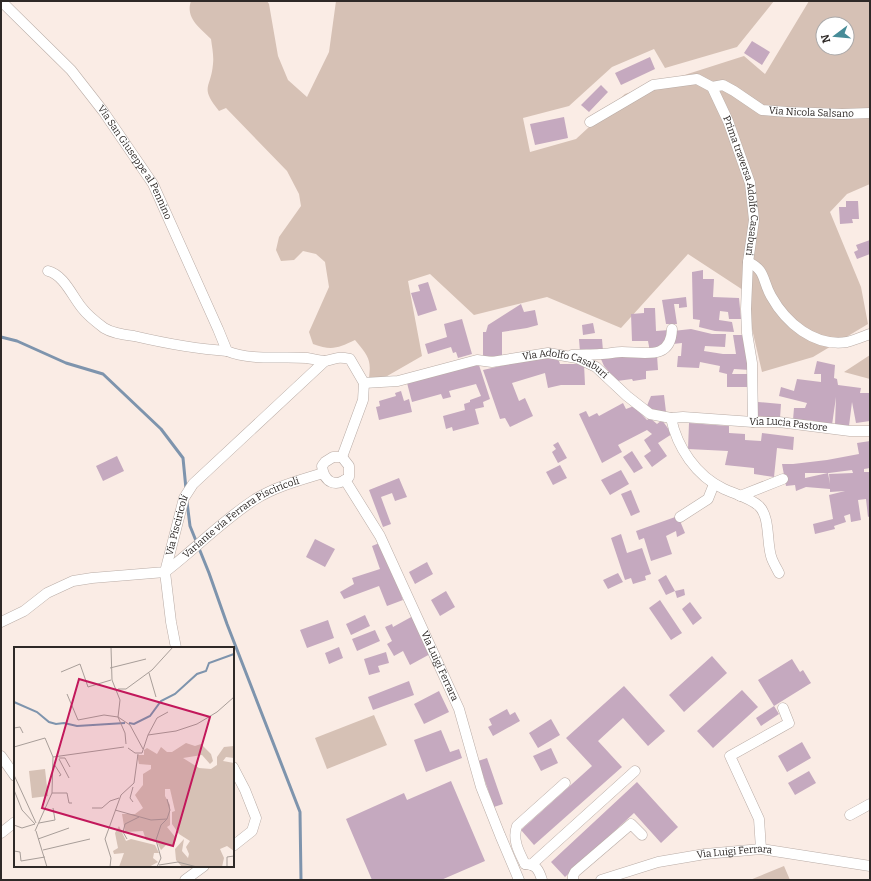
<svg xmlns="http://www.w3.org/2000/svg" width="871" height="881" font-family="Bitter,serif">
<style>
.green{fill:#d6c1b5;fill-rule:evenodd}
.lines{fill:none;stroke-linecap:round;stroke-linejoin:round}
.stream{stroke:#7e94ad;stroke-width:3}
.building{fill:#c5a9bf;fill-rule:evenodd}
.minor-casing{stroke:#b9aca6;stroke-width:11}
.minor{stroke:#fff;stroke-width:10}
.labels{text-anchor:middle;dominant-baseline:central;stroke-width:3;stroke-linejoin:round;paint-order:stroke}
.street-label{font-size:10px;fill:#2e2927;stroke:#fff}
.inset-river{fill:none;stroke:#7e94ad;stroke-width:2}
.inset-road{fill:none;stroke:#a89e99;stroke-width:1}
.view{fill:#c2185b;fill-opacity:0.15;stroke:#c2185b;stroke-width:2}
.inset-edge{fill:none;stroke:#2e2927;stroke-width:2}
</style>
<rect width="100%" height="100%" fill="#faece5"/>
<path class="green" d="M191 1H267L269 4 278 56 288 80 307 97 329 52 336 1H774L737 47 665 68 654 49 612 67 569 106 523 118 530 152 576 139 625 94 744 56 765 74 809 1H870V184L847 194 830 212 861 287 868 324 813 357 762 372 743 290 688 254 621 328 547 297 474 315 430 274 408 281 422 356 368 387C371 361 372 360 355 340 338 348 332 351 313 344L309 332 329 287 325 262 316 254 303 251 294 260 281 261 276 250 279 237 301 206 299 194 287 171 226 108 219 111C199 86 211 89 213 64 214 56 212 47 211 39 200 28 185 18 191 1ZM823 24H847V48H823Z
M870 355V379L844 372Z
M374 715 387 745 327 769 315 738Z
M784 866 790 880H750Z"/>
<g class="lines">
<path class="stream" d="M1 337 17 341 66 363 103 374 161 429 183 458 186 489
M187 502 190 526 209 573 227 624 300 812 301 880"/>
</g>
<path class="building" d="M752 41 770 52 762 65 744 53Z
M650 57 655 69 621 85 615 73Z
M601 85 608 92 589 112 581 105Z
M564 117 568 138 535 145 530 124Z
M846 201H858L859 219H852L853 223 840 224 839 207H846Z
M870 240V254L857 259 854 252 858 250 856 245Z
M703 270V279H714L713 297 739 298 741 319H729L728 312 720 311 719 320 732 322 734 332 715 331 699 327 700 320 693 319 692 272Z
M428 282 437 310 418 316 411 293 420 291 418 285Z
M686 297 687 307 679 308V304H674L677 324H666L662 300Z
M521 304 524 312 535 310 538 325 527 328 502 332V356H483V332H486L488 325Z
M644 308H655L656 331 669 330 668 342 650 352 648 341H632L631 314 644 313Z
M462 319 472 354 458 358 456 352 453 353 451 347 428 354 425 344 447 337 444 324Z
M593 323 595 333 583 335 582 325Z
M691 329 712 334H726L725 347 705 346 704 351 723 354H736L733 335H745L750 370 734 369 732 374H750L749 387H727V374L719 372 720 366 700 362 699 368 677 367 678 356H681L682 343 673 344V331Z
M579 339H602L603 351 580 352Z
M548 355 559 361 560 364H584L585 385H561L548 388 545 373 512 383 519 401 525 398 533 416 510 427 505 418 500 419 483 370Z
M657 355 658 370 646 371V379L633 381 632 379 617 381 604 366 601 359 607 356Z
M817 361 835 365 834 378 837 379 838 385 861 388 860 393H870V421L856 423 852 402 849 426 835 425 836 397 832 425 809 420H793L794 408H805L807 403 779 396 781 387 794 391 797 379 821 382V374H814Z
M470 365H479L490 399 483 402 484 407 475 409 479 424 453 431 452 427 446 429 443 416 465 410 464 404 470 402V400L481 396 476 384 449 391 451 397 443 399 441 394 412 402 407 383Z
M401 391 404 401 409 399 412 412 379 420 376 407 380 406 379 401 396 396 395 393Z
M664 395 666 412 655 411 646 408 651 396Z
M758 402 781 404 780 418 757 416Z
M623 403 626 409 634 406 647 420 650 418 657 424 662 420 672 434 658 443 667 456 652 467 644 456 651 451 644 440 652 434 647 430 618 445 622 452 602 463 579 414 586 411 589 417 597 413 599 416Z
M689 423 729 426V433L745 434V440L761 441 762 433 794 437 793 450 777 448 774 477 754 474V468L725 465 728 451 688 449Z
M870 441V468L864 469V472H870V516L868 517 866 499 858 500 861 520 851 522 850 514 844 516 846 522 834 526 835 529 815 534 813 524 833 519 829 495 845 491 830 492V489L806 487 796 491 795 485 786 486 782 464H793L827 460 859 454 857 443ZM852 470 853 473 829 474 830 484 828 473 805 478V473H829Z
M558 442 567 458 558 463 552 452 556 449 553 445Z
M632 451 643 468 634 473 623 457Z
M117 456 124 471 103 481 96 466Z
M560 465 567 478 553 485 546 472Z
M621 470 629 484 610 495 601 480Z
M399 478 407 497 395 501 392 493 381 497 391 524 383 527 369 490Z
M631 490 640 512 631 516 621 494Z
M678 516 685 533 677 537 676 531 666 536 672 554 651 561 644 538 639 540 636 531Z
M621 534 627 553 642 548 651 574 645 576 646 580 633 584 631 578 625 580 611 538Z
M315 539 335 549 325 567 306 557Z
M382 542 403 600 387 606 379 586 344 599 340 592 354 584 352 578 380 569 372 546Z
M427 562 433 574 415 584 409 572Z
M618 573 623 582 608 589 603 580Z
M666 575 675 591 666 595 658 580Z
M684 589 685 595 677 598 675 591Z
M446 591 455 607 440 616 431 600Z
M660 600 682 633 671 640 649 608Z
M690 602 702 618 693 625 682 609Z
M365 615 370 626 351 635 346 624Z
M413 616 432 653 410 665 403 651 394 656 387 644 392 641 385 627 392 624 393 627Z
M328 620 334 638 307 648 300 630Z
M375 630 380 641 357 651 352 639Z
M339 647 343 658 329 664 325 653Z
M386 652 389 663 378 666 380 672 369 675 364 659Z
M712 656 727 673 684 712 669 695Z
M792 659 800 672 803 670 811 683 774 706 758 680Z
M409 681 414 695 373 710 368 697Z
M624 686 665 731 648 746 623 718 598 741 622 767 534 845 521 830 592 766 566 738Z
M742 690 758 707 713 748 697 731Z
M439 691 449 712 424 724 414 704Z
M774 706 779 714 761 726 756 718Z
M507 709 510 715 515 712 520 721 493 736 488 727 492 725 489 719Z
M551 719 560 735 538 748 529 733Z
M441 730 450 752 459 749 462 758 426 772 414 740Z
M802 742 811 758 787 772 778 756Z
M551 748 558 763 541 771 533 756Z
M487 758 503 804 494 807 478 761Z
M809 771 816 783 795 795 788 783Z
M451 781 485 861 441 880H372L346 819 404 793 407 800Z
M637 782 678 827 661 843 634 813 565 877 551 862Z"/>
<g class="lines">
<g class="minor-casing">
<g id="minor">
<path id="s1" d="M1 1 71 70 103 111 153 184 218 329 227 351C251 361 281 356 307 358 313 359 320 361 325 361 337 359 336 356 350 359L364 383 363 400 342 457"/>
<path id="s2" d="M712 87 723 85 734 91 762 110 787 112 842 114 870 113"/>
<path id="s3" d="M590 122 653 85 697 79 712 87 728 121 750 183 754 220 748 262 746 309 747 333 752 363 753 422"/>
<path d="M748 262C766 270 762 280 771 296 786 323 814 347 847 342 855 340 862 337 870 334"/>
<path d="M48 271C64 275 72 296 82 308 88 316 96 322 104 328 112 333 125 335 134 336 164 343 195 349 227 351"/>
<path d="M572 355C582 354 591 355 600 354 608 354 615 352 622 352 644 352 671 361 672 329"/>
<path id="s4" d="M364 383 398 381 477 360 492 362 548 353 577 358 596 367 627 396 650 414 671 418 683 417 753 422H779L850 431H870"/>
<path d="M671 418C677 447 696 476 724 489 735 494 750 498 759 506 771 518 766 545 772 559 774 564 777 569 779 573"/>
<path d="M333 457H342L349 466V477C336 488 324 483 322 466L325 462Z"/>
<path id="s5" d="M345 480 380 536 459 709 481 787 500 835 519 880"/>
<path d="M740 496 783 479"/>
<path d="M680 517 708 499 714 484"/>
<path id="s6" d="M1 622 24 611 47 593 73 581 92 578 165 572 184 498 193 484 325 361"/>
<path id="s7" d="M176 648 171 622 165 572C195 549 222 521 254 500 274 487 300 480 323 473"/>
<path d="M1 756 15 776"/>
<path d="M233 767 245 790 256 818 252 831 233 846"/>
<path d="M850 815 870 804"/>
<path d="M1 833 15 822"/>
<path d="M761 849 759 819 730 756 789 723 783 708"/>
<path d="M525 864C519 852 512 840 517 826L565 783"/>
<path d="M525 864C536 864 539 870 542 880"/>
<path d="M531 865 635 771"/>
<path d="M185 880 204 866"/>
<path d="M573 880V876L575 872 631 824 642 835"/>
<path id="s8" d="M601 880 658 862 705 854 761 849 870 866"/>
</g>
</g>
<use href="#minor" class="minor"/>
</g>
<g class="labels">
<g class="street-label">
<text stroke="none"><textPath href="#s2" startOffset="107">Via Nicola Salsano</textPath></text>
<text stroke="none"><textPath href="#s1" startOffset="211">Via San Giuseppe al Pennino</textPath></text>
<text stroke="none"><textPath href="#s3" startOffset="239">Prima traversa Adolfo Casaburi</textPath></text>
<text stroke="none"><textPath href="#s4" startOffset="207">Via Adolfo Casaburi</textPath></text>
<text stroke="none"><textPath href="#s4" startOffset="449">Via Lucia Pastore</textPath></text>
<text stroke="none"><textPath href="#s7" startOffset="171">Variante via Ferrara Pisciricoli</textPath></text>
<text stroke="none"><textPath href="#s6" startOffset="224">Via Pisciricoli</textPath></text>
<text stroke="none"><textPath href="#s5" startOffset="209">Via Luigi Ferrara</textPath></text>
<text stroke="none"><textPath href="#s8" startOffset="137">Via Luigi Ferrara</textPath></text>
</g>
</g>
<g transform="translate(14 647)">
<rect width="220" height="220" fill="#faece5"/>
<path d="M172 96 181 99 187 97 197 107 199 114 196 117 188 108 169 111 185 121 197 122 203 118V110L210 100 220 99V111L212 110 209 114 220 116V204L213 199 206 202 210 211 208 220H168L162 213 161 202 170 192 168 204 174 211 175 207 172 200 176 194 165 187 158 177V165L161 164 156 142H151V149L156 158V178L153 180 162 191 160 199 152 198 147 203 143 195 132 193 129 184 111 185 108 167H121L129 161 121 148 129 138V127L137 122V118L125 117 123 108H130V103L133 101 143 107 147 100 153 105H158ZM31 122 34 149 18 151 15 124ZM105 179 112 194 117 192 141 198 145 206H140L139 211 144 215 135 220H105L110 206 100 207 99 204 104 201 101 186Z" fill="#d6c1b5"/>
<path class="inset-river" d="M0 55 23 65 35 75 42 77 50 76 63 79 111 76M115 76 120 77 136 69 147 54 161 47 183 27 192 24 195 16 220 7"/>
<path class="inset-road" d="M97 0 98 33 106 53 104 70 116 78 129 102M96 21 132 12M47 25 66 17 74 40 97 33M135 26 142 50M104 42H112L138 23 159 0M53 47 64 73 90 68 104 70 111 86 112 97M0 81 6 80 9 86M134 88 143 71 154 65M0 100 31 91 39 110 38 146 21 184M114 101 121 106H128L134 88 162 84 183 77 203 65 220 50M39 110 110 100M45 111H51L56 120M45 112 55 131M40 117 47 128 45 129M0 128 22 176M0 143 8 163 21 177M38 146H53L55 156H58M119 155 116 151 119 140M78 161H88L96 154 105 151M101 163 137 173 153 172 156 163 153 152M25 176 41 173 39 161M0 178 8 181 21 177M22 184 33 220M24 192 55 181M113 192 109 185 111 177 125 170M29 203 76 192M0 204 6 205 7 214 31 210M145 218 164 215 183 220M96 220 97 211 91 192 107 148 120 136 124 107M143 220 147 211 142 193 147 178 153 172M213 220V210L220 209"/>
<path class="view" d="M65 32 196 70 159 199 28 161Z"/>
<rect width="220" height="220" class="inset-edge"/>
</g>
<rect width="871" height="881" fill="none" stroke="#2e2927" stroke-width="4"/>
<g transform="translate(835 36) rotate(254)"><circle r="19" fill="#ffffff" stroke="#aba9a9"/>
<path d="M0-3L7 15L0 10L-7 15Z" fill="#478c98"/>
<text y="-6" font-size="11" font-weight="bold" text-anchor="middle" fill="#2e2927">N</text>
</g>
</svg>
